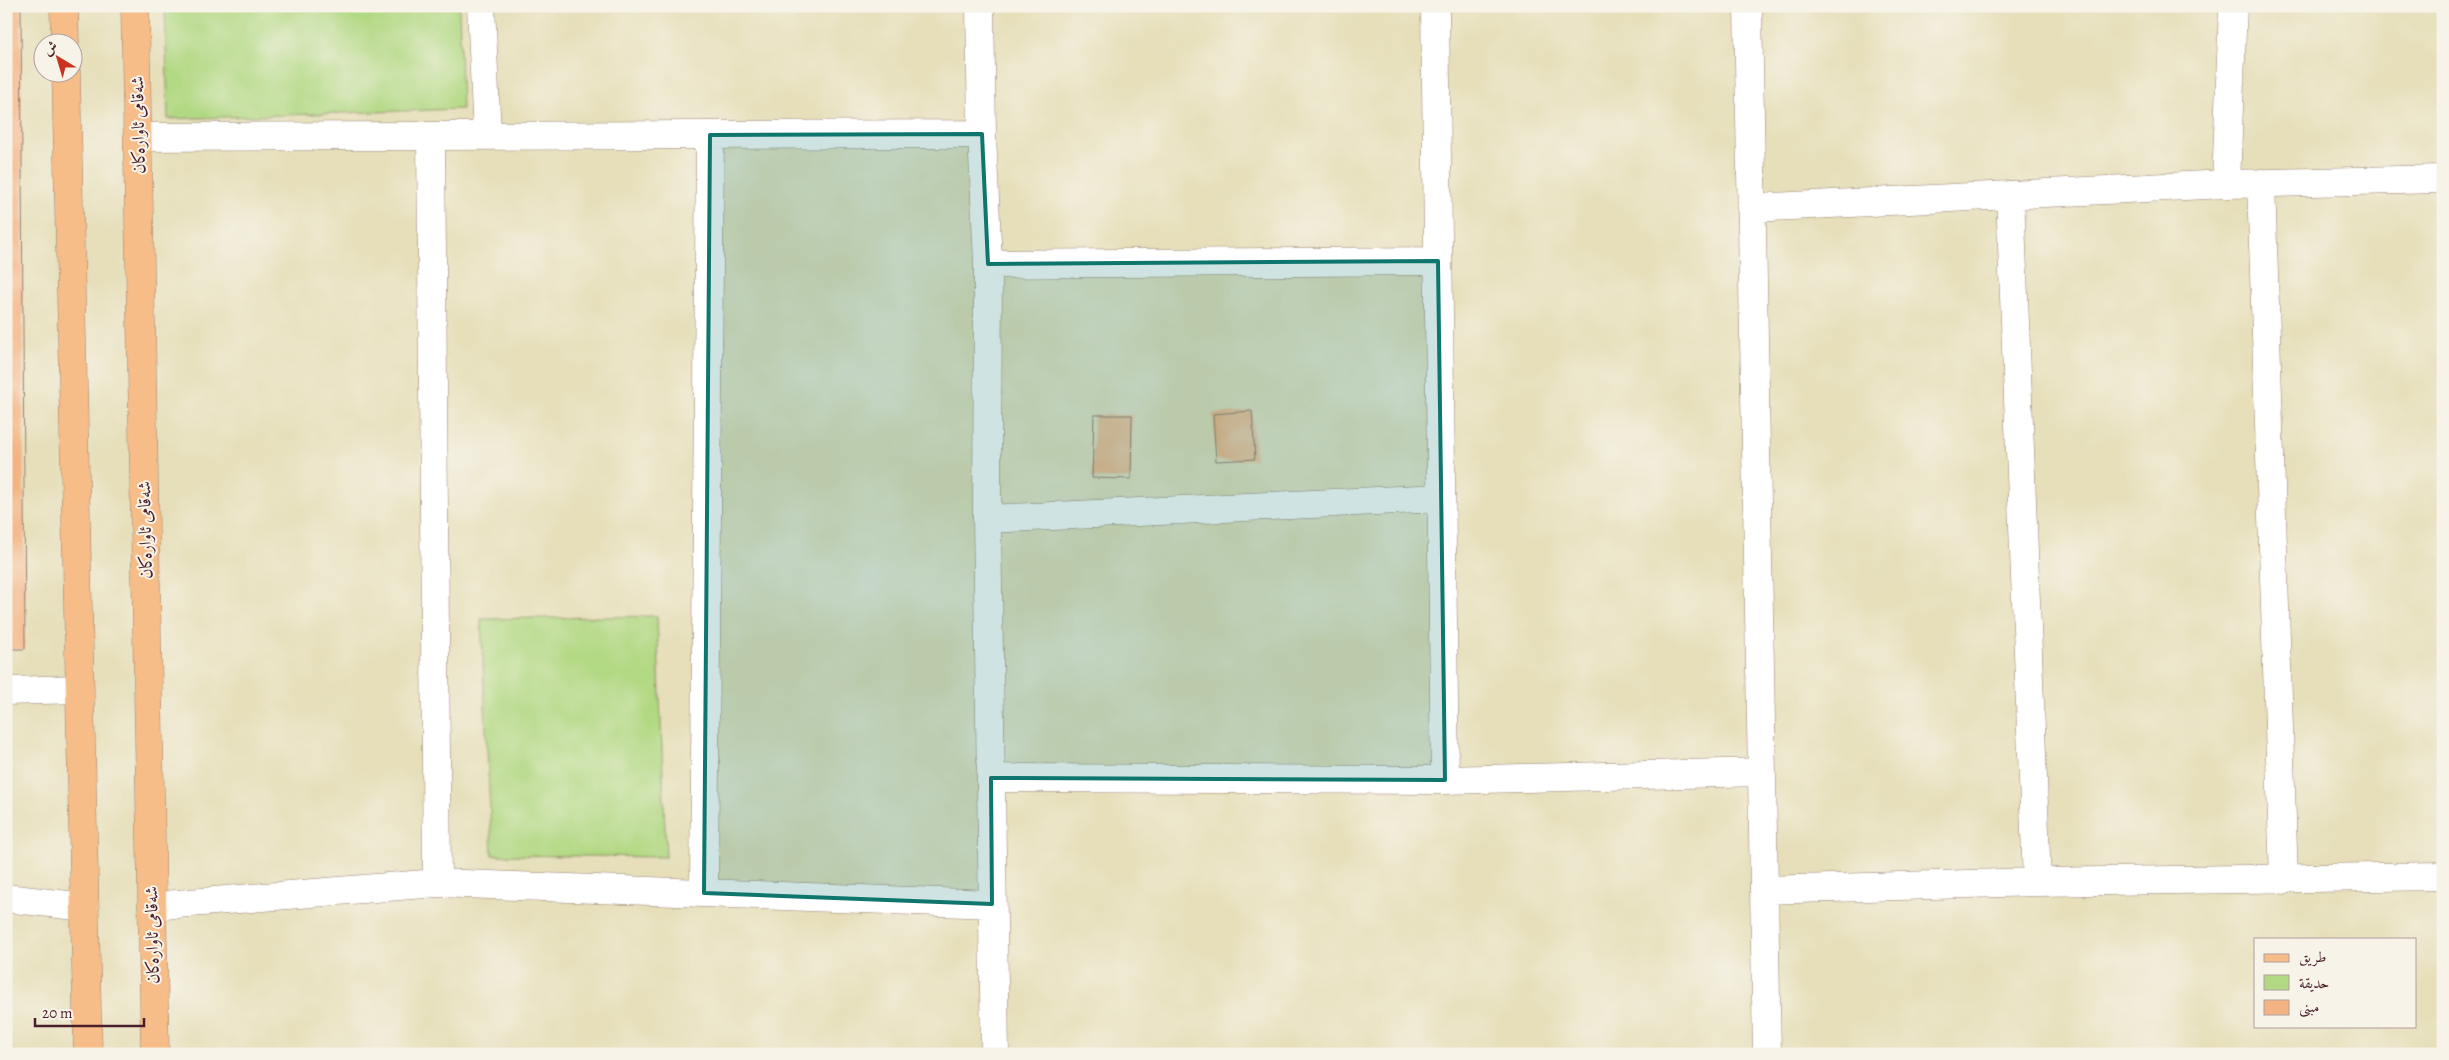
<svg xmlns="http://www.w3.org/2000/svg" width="2449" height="1060" font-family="Alegreya,Amiri,serif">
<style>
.green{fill:#b1d882;stroke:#7e7c56}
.building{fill:#f4b382}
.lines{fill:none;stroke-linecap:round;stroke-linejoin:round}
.street-casing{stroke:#987f72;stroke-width:29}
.primary-casing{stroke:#987f72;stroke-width:29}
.street{stroke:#fff;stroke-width:28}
.primary{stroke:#f7bd88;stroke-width:28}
.marked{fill:#0f766e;fill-opacity:0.2;stroke:#0f766e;stroke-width:4;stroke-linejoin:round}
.labels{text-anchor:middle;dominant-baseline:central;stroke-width:4;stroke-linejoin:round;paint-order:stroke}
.street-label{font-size:18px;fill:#4a1f2b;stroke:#f7f3e8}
</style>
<rect width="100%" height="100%" fill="#f7f3e8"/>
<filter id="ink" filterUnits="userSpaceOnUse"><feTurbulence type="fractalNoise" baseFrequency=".02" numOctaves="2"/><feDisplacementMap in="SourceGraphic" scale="10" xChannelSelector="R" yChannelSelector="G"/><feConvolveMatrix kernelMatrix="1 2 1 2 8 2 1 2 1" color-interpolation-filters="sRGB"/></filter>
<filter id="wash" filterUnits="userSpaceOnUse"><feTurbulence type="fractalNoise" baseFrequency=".0096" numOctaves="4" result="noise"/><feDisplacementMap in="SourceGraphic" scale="20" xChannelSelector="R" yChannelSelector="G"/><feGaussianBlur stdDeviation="1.12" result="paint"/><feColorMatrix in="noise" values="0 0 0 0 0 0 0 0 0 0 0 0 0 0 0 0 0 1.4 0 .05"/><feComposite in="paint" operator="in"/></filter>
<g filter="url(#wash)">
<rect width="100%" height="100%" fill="#e6dfba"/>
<path class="green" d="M165 6H459L462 109 168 119Z
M657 616 666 857 492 855 481 619Z"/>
<g id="blocks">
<path class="building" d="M6 6H21L25 649H6Z
M1252 411 1255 459 1216 461 1213 414Z
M1094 415H1132L1131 479 1092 478Z"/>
</g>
</g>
<g filter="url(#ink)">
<use href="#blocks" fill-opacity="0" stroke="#987f72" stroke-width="1"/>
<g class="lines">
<g class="street-casing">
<path id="street" d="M481 6 487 136
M980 6 982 134 988 264 987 519 995 1054
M1435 6 1445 780
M1748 6 1767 1054
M431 136 437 883
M138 137 982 134
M2261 183 2284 880
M2226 184 2233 6
M2010 195 2037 882
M1751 208 2226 184 2443 179
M988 264 1438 261
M987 519 1441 498
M6 691 79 689
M991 778 1445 780 1762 772
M1764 890 2037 882 2443 876
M704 893 710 135
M6 898 85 907
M152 906 437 883 992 904"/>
</g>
<g class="primary-casing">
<path id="primary" d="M64 6 65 42
M135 6 155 1054
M66 72 88 1054"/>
</g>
<use href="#street" class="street"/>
<use href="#primary" class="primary"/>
</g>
</g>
<path class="marked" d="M982 134 988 264 1438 261 1445 780 991 778 992 904 704 893 710 135Z"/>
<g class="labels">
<g class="street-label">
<text transform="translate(138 125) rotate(-91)">شەقامی ئاوارەکان</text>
<text transform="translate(145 530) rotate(-91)">شەقامی ئاوارەکان</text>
<text transform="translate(152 935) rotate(-91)">شەقامی ئاوارەکان</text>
</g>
</g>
<rect width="2449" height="1060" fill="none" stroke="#f7f3e8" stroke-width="25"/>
<rect x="2254" y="938" width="162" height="90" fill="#f7f3e8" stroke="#b29e9c"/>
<rect x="2264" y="954" width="25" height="8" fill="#f7bd88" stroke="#b29e9c"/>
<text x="2299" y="962" font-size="15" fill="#4a1f2b">طريق</text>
<rect x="2264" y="975" width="25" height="15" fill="#b1d882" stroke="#b29e9c"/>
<text x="2299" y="988" font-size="15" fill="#4a1f2b">حديقة</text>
<rect x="2264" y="1000" width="25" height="15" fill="#f4b382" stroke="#b29e9c"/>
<text x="2299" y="1012" font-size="15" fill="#4a1f2b">مبنى</text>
<g transform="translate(58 58) rotate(322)"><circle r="24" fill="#f7f3e8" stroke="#b29e9c"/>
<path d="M0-4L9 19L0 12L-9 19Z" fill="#c8321e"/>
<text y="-8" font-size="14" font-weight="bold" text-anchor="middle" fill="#4a1f2b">ش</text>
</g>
<path d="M35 1018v8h109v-8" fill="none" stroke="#4a1f2b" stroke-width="2.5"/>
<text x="42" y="1018" font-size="15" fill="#4a1f2b" stroke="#f7f3e8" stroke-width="4" paint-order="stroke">20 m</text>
</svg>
